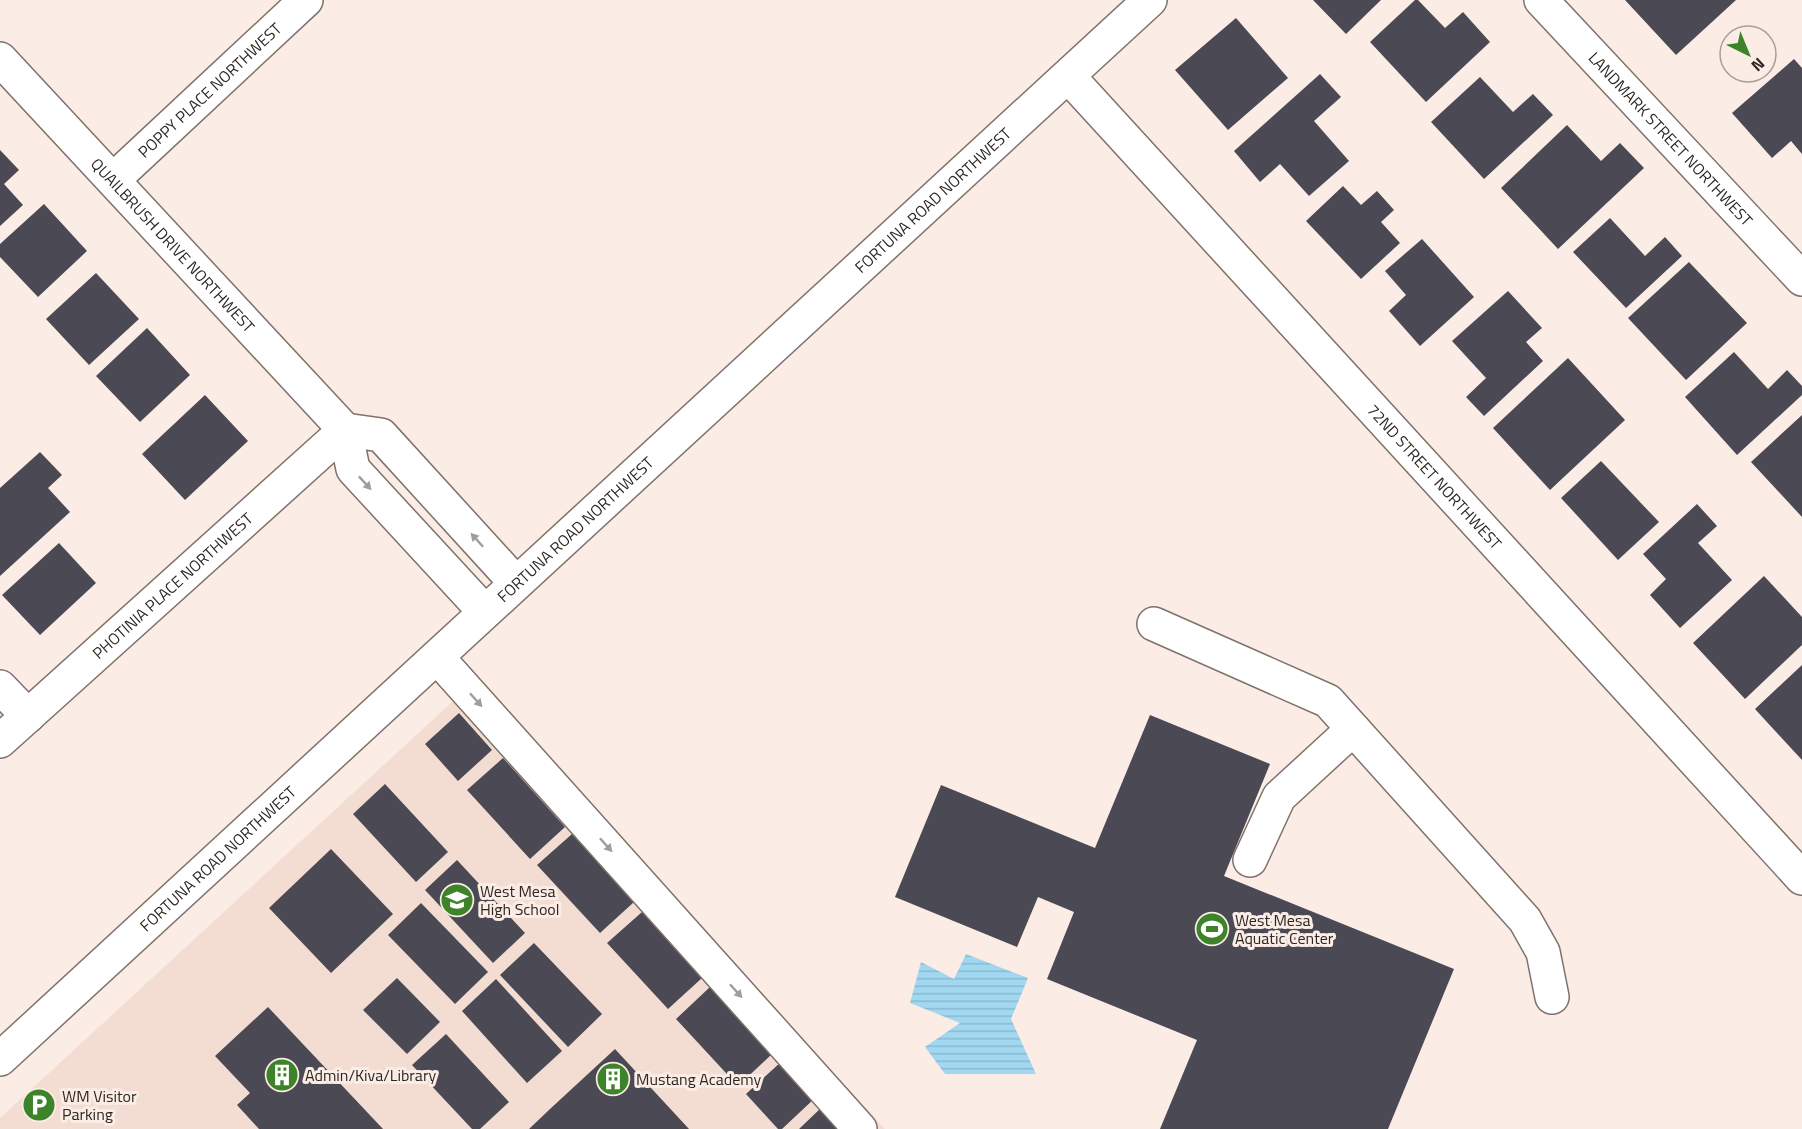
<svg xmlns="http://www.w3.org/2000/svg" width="1802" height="1129" font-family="'Titillium Web',sans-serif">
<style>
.built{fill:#f3ddd2}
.water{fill:url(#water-rules)}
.building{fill:#4b4954}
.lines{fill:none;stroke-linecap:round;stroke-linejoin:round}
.minor-casing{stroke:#7e726b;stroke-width:36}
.minor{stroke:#fff;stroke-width:33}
.oneway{fill:#a09e9d}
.labels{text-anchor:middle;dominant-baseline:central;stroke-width:6;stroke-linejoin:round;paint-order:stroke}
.street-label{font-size:16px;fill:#2d2825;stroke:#fbece5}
.poi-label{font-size:16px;fill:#2d2825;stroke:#fbece5;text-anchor:start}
</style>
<defs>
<pattern id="water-rules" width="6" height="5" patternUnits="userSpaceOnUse" patternTransform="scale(1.5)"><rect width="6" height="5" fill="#a1d7f1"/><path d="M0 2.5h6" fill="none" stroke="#8bb9ce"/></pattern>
</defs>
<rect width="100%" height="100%" fill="#fbece5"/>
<path class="built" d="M475 681 885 1129H0V1118Z"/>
<path class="water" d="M966 954 1028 978 1011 1019 1036 1074H945L925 1047 960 1023 910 1003 921 962 954 979Z"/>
<path class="building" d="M1313 0H1381L1346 34Z
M1415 0H1418L1445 28 1463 12 1490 42 1426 102 1370 42Z
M1625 0H1736L1676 55Z
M1236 18 1288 78 1228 130 1175 70Z
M1794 59 1802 68V154L1791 141 1772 158 1732 113Z
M1320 74 1341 97 1314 121 1349 161 1309 196 1280 164 1260 182 1234 151Z
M1480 77 1513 112 1533 94 1553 115 1484 179 1431 122Z
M1567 125 1601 161 1620 143 1644 168 1558 249 1501 188Z
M0 150 19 170 4 184 23 205 0 226Z
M1343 186 1361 205 1377 191 1394 210 1381 222 1400 243 1361 279 1306 221Z
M44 204 87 251 38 297 0 257V244Z
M1610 218 1645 256 1665 237 1682 256 1626 308 1573 252Z
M1422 239 1474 297 1420 346 1389 311 1406 295 1385 271Z
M1689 262 1747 323 1686 380 1628 318Z
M96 273 139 319 89 365 46 319Z
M1508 291 1542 328 1526 342 1543 361 1484 416 1466 397 1486 378 1452 341Z
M147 328 190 375 140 422 96 376Z
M1734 352 1768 389 1787 370 1802 386V395L1737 455 1685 397Z
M1568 358 1625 420 1550 490 1493 428Z
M205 395 248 441 185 500 142 454Z
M1802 415V517L1751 462Z
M40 452 62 475 48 488 70 512 0 576V488Z
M1601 461 1659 522 1618 560 1561 498Z
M1697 504 1717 526 1698 543 1732 580 1680 628 1650 595 1666 579 1643 554Z
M59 543 96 583 40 635 2 595Z
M1764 576 1802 617V645L1745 699 1693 643Z
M1802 665V760L1755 709Z
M459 713 492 750 458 781 425 744Z
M1150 715 1270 764 1224 876 1454 969 1388 1129H1160L1197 1040 1047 979 1074 912 1038 897 1017 947 895 897 941 785 1095 848Z
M503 758 565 827 530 859 467 790Z
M385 784 448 852 416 882 353 814Z
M572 834 634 902 600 933 537 865Z
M331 849 393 914 331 973 269 908Z
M457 860 525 933 493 963 425 890Z
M421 903 488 972 455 1004 388 935Z
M642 912 702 978 668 1009 607 943Z
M534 943 602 1014 568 1047 500 975Z
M397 978 440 1022 407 1054 363 1010Z
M496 979 562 1051 527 1083 462 1011Z
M710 987 772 1054 738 1086 676 1019Z
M268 1007 383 1129H259L237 1105 250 1093 215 1056Z
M446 1034 509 1102 480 1129H472L412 1065Z
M615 1049 689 1129H529L550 1109Z
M781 1062 815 1098 782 1129H778L746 1094Z
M821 1108 841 1129H799Z"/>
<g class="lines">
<g class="minor-casing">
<g id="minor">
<path id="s1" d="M1541 0 1802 279"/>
<path id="s2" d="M0 59 345 430 353 469 485 612"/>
<path id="s3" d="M1068 76 1802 878"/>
<path id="s4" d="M113 180 306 0"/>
<path d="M345 430 381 435 516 583"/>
<path d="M1154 624 1328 701 1525 920 1543 952 1552 997"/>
<path d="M437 657 860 1129"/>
<path d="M0 687 28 716"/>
<path id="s5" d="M0 741 345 430"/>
<path d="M1250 860 1279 797 1353 729"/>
<path id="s6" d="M0 1059 1150 0"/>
</g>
</g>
<use href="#minor" class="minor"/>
</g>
<defs><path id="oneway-solid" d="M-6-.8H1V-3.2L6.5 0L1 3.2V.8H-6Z" transform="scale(1.5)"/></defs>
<g class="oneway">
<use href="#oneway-solid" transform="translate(365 483) rotate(47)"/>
<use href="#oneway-solid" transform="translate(477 540) rotate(-132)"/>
<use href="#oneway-solid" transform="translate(476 700) rotate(48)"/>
<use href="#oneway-solid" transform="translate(606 845) rotate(48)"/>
<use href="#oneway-solid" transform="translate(736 991) rotate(48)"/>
</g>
<defs>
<g id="school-disc" transform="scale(1.725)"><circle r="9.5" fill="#3c8329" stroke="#fbece5"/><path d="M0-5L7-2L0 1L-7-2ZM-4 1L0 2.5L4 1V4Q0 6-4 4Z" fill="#fff"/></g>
<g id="stadium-disc" transform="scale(1.725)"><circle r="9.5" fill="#3c8329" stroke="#fbece5"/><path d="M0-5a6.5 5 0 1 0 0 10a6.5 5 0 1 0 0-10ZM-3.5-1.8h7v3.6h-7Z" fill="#fff"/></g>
<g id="building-disc" transform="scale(1.725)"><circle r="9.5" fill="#3c8329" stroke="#fbece5"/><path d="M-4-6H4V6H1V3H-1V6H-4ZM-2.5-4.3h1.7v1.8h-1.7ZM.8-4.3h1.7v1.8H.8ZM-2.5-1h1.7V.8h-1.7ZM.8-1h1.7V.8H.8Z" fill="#fff"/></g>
<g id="parking-disc" transform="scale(1.725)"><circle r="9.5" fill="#3c8329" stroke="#fbece5"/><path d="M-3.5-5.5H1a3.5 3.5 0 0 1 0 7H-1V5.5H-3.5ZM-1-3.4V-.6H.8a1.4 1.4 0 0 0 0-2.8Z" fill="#fff"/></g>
</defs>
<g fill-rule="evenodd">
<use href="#school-disc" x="457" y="900"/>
<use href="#stadium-disc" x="1212" y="929"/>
<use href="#building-disc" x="282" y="1075"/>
<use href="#building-disc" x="613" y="1079"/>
<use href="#parking-disc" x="39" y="1105"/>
</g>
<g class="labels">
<g class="street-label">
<text stroke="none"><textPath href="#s4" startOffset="132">POPPY PLACE NORTHWEST</textPath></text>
<text stroke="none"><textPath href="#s1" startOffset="190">LANDMARK STREET NORTHWEST</textPath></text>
<text stroke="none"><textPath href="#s6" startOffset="1268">FORTUNA ROAD NORTHWEST</textPath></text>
<text stroke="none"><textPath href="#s2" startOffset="254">QUAILBRUSH DRIVE NORTHWEST</textPath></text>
<text stroke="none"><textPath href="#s3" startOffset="543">72ND STREET NORTHWEST</textPath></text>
<text stroke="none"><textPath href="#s6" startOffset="782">FORTUNA ROAD NORTHWEST</textPath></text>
<text stroke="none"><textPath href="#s5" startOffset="232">PHOTINIA PLACE NORTHWEST</textPath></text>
<text stroke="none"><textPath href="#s6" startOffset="296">FORTUNA ROAD NORTHWEST</textPath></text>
</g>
<g class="poi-label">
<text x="480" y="891">West Mesa<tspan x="480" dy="18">High School</tspan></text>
<text x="1235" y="920">West Mesa<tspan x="1235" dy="18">Aquatic Center</tspan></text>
<text x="305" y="1075">Admin/Kiva/Library</text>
<text x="636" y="1079">Mustang Academy</text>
<text x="62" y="1096">WM Visitor<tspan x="62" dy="18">Parking</tspan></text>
</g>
</g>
<g transform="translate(1748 54) rotate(137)"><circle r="28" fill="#fbece5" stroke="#a99e98" stroke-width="1.5"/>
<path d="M0-4.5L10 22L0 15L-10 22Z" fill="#3c8329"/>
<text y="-9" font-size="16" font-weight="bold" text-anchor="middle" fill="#2d2825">N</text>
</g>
</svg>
